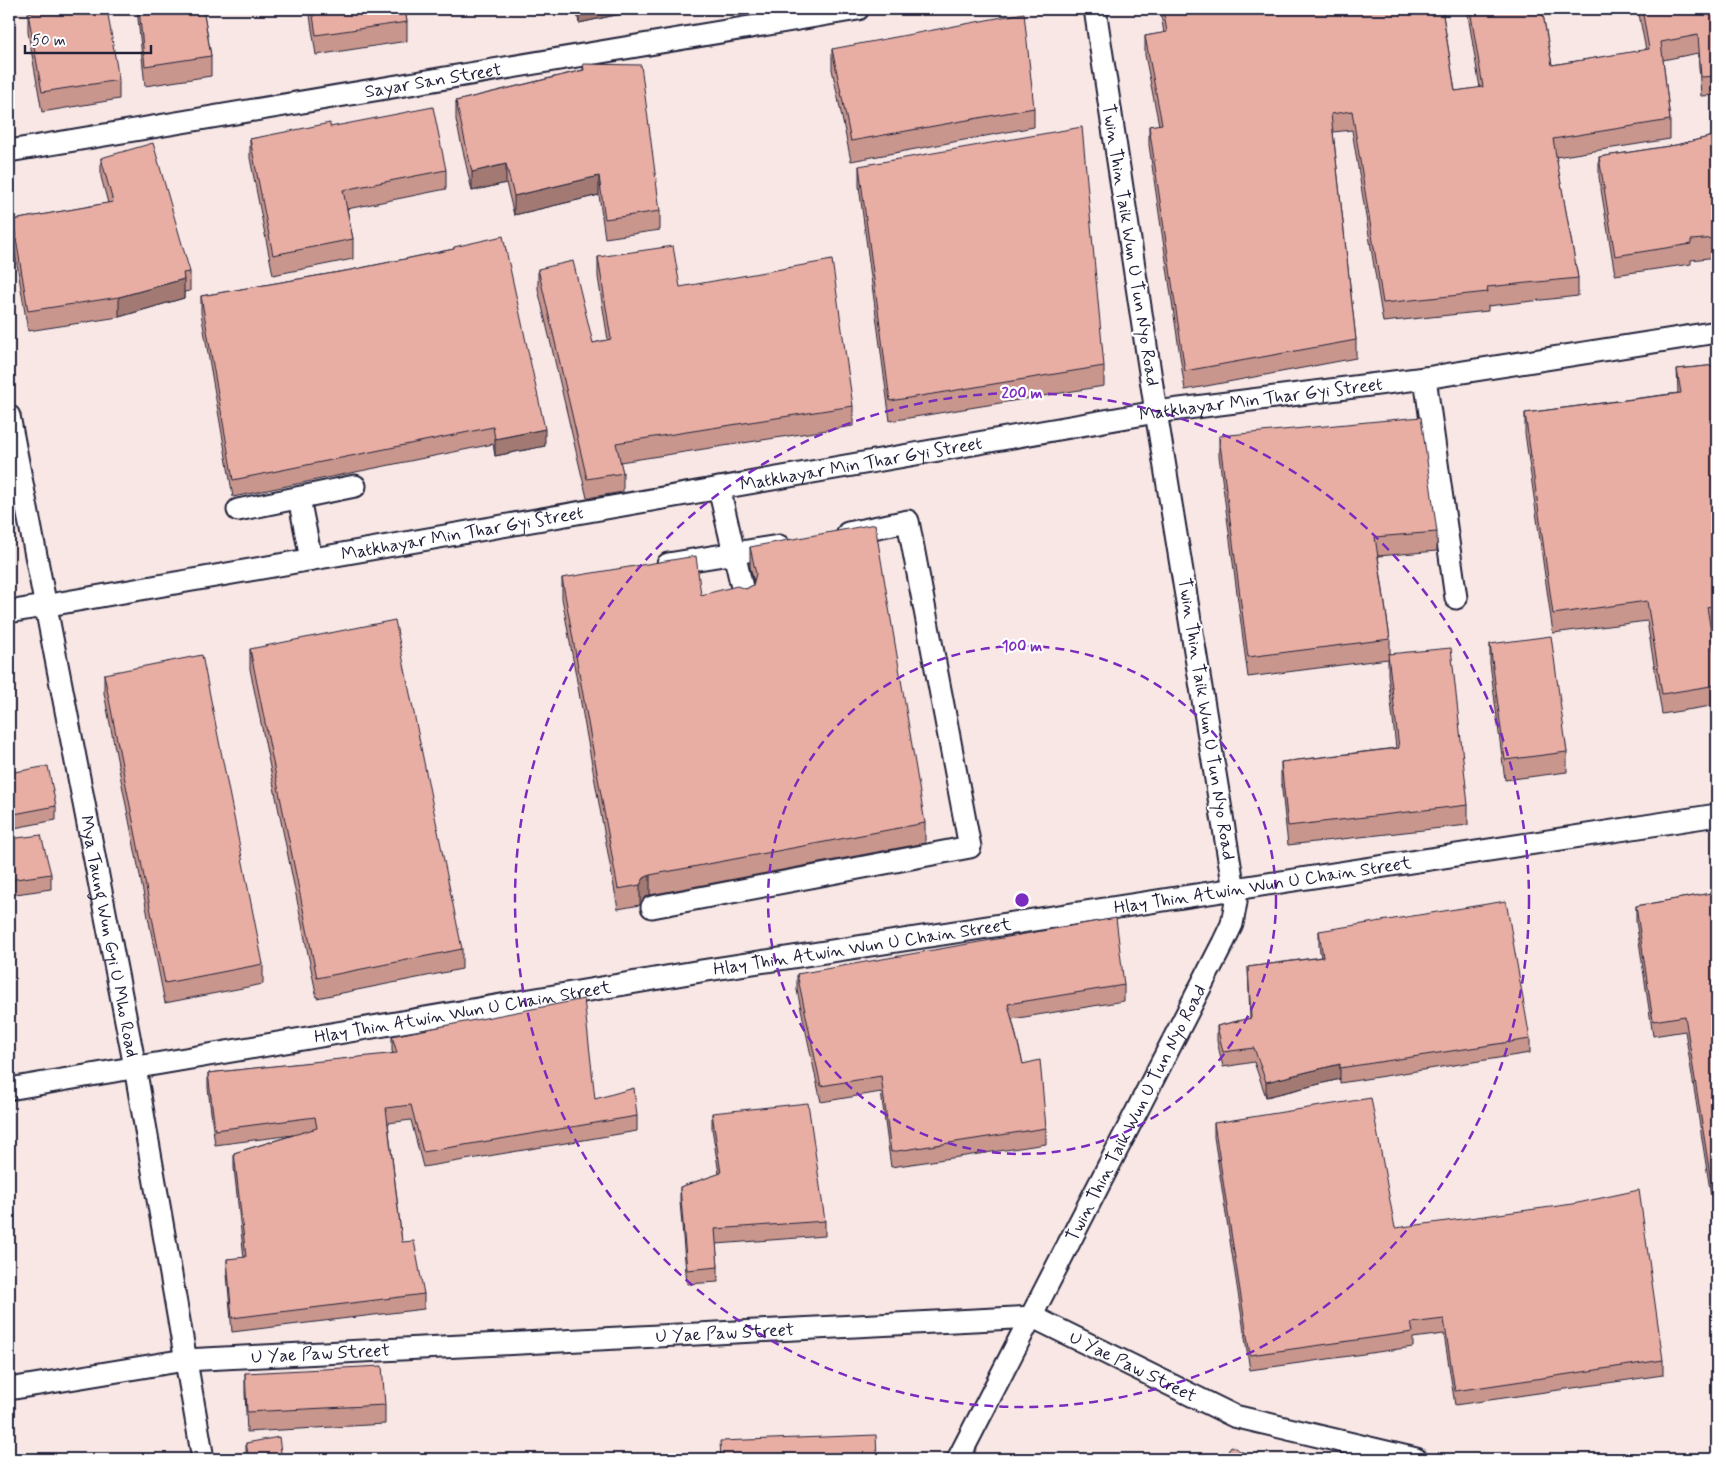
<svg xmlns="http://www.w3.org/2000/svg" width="1726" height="1468" viewBox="0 0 1726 1468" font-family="Mynerve,sans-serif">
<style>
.built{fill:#f8e7e4}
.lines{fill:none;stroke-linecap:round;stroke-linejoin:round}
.minor-casing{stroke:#22223b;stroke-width:25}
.minor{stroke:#fff;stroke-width:21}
.wall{fill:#c8968d;stroke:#22223b}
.shaded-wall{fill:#a27a73;stroke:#22223b}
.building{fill:#e8aea4;stroke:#22223b}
.ring{fill:none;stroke:#7b2cbf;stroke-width:2.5;stroke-dasharray:9 6}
.labels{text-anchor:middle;stroke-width:4.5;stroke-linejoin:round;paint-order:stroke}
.street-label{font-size:18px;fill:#22223b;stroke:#fff}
.centre{fill:#7b2cbf;stroke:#fff;stroke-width:2.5}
.ring-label{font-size:15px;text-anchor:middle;font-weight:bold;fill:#7b2cbf;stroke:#fff;stroke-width:4.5;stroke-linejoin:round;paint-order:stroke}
</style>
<rect width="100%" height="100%" fill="#fff"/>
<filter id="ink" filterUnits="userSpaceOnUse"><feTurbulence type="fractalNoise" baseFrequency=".02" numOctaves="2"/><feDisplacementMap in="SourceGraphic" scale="10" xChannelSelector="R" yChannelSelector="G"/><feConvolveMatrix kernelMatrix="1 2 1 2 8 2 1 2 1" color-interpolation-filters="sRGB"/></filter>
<g filter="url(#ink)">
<rect class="built" x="9" y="9" width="1708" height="1450"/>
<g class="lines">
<g class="minor-casing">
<g id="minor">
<path id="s1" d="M9 151 858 9"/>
<polyline points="1425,378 1456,598"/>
<path id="s2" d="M9 416 135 1067 203 1459"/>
<polyline points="719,488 744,596"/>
<polyline points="299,498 311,559"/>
<polyline points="238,510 355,486"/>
<polyline points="668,564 779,546"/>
<path id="s3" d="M9 612 1156 412 1425 378 1717 332"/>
<polyline points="652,907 970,847 908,521 848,533"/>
<path id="s4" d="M9 1089 701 971 1717 815"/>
<path id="s5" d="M9 1389 185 1360 1033 1317 1234 1416 1416 1459"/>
<path id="s6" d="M958 1459 1223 943 1232 924 1236 902 1156 412 1095 9"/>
</g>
</g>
<use href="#minor" class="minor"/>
</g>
<g class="wall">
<polygon points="137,9 203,9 211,56 211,76 145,86"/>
<polygon points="309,9 405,9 407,22 407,41 316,55"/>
<polygon points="576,9 625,9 625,13 579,23"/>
<polygon points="1160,9 1442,9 1455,91 1480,88 1467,9 1542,9 1552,65 1646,50 1638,9 1717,9 1717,95 1701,96 1698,53 1663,60 1670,120 1670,139 1556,157 1578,278 1578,296 1488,306 1488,311 1383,322 1352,130 1333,132 1356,340 1356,358 1185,390 1149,145 1149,126 1159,125 1145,55 1145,36 1164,33"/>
<polygon points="28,13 119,80 119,99 42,112 28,32"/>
<polygon points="832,49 1034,108 1034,127 851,161 832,69"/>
<polygon points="583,64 660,211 660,230 605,238 599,195 514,215 506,183 472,191 456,120 456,101 583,70"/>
<polygon points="330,127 446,170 446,189 347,209 353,239 353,259 273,275 250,158 250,139"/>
<polygon points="1717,135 1717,257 1691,260 1691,264 1615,275 1599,177 1599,157 1676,145"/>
<polygon points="101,158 190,272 190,291 184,292 184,298 119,317 28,331 13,240 13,220 108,203 101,177"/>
<polygon points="859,166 1104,366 1104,386 890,421 859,186"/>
<polygon points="454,247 545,446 495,456 493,444 233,497 201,313 201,296 351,270 454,249"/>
<polygon points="598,257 680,287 853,406 853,426 620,462 623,473 623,492 587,498 538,289 538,269 593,343 608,340 598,277"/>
<polygon points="1717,365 1717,625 1710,626 1717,669 1717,705 1662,714 1647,621 1553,633 1525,433 1525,413 1678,393 1677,369"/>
<polygon points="1219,436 1437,532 1437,551 1378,556 1390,639 1390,654 1468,805 1468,825 1288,845 1281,781 1281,762 1396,748 1388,674 1388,659 1248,677 1219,456"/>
<polygon points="750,547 925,823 925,843 650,895 644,898 640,905 618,909 562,598 562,578 701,595 746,589 753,585 754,582 750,567"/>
<polygon points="1490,644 1567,752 1567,772 1505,780 1490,663"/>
<polygon points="250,649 462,949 462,969 317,998 250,669"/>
<polygon points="104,674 263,964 263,984 165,1003 104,693"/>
<polygon points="9,773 56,806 56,820 9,829"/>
<polygon points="9,839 51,874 51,889 9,895"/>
<polygon points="1717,892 1717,1234 1685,1031 1653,1036 1636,921 1636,906"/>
<polygon points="1319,931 1530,1039 1530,1053 1340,1083 1340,1079 1266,1097 1254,1062 1223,1067 1217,1041 1217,1026 1250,1018 1248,967 1321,957 1319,946"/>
<polygon points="797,974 1124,985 1124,1001 1012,1019 1023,1064 1046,1128 1046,1144 891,1167 881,1092 821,1102 797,990"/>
<polygon points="392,1036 595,1099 637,1116 637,1131 423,1167 411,1120 388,1123 402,1242 424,1294 424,1309 232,1332 227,1274 227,1259 244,1258 234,1168 234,1153 293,1135 215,1145 208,1088 208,1073 393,1054 392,1051"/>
<polygon points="712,1113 825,1221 825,1236 716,1244 718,1267 718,1282 687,1284 680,1202 680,1187 719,1174 712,1128"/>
<polygon points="1214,1123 1395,1228 1663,1360 1663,1375 1455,1405 1444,1334 1413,1338 1413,1347 1250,1370 1214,1137"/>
<polygon points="245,1373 385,1405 385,1424 247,1432 245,1393"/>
<polygon points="246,1443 282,1459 246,1459"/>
</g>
<g class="shaded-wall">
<polygon points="579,9 625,9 625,13 579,23"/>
<polygon points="506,164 506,183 472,191 472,172"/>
<polygon points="599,176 599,195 514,215 514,196"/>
<polygon points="184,279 184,298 119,317 119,297"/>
<polygon points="545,429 545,446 495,456 495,439"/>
<polygon points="650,875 650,895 644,898 640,905 640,885 644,878"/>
<polygon points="1340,1064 1340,1079 1266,1097 1266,1082"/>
</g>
<g class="building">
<polygon points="53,9 107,9 119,80 42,92 28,13"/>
<polygon points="139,9 203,9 211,56 145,66"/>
<polygon points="312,9 405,9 407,22 316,35"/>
<polygon points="1163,9 1442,9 1455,91 1483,87 1470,9 1542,9 1552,65 1649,49 1642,9 1717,9 1717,31 1716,32 1717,49 1717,76 1701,77 1698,35 1661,42 1670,120 1553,139 1578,278 1487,287 1488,292 1383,303 1352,111 1331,114 1356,340 1185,371 1149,126 1162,124 1145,36 1167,32"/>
<polygon points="1024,13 1034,108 851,141 832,49"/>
<polygon points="583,64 641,65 660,211 605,219 599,176 514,196 506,164 472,172 456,101 584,70"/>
<polygon points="433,107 446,170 343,190 353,239 273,255 250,139 330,123 330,127"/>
<polygon points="1082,127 1104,366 890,401 859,166"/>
<polygon points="1717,135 1717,238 1691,240 1691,244 1615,256 1599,157 1676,145"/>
<polygon points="153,143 190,272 183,273 184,279 119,297 28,311 13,220 113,202 101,158"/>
<polygon points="503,236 545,429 495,439 493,427 233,480 201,296 351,270 454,249 454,247"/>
<polygon points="673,246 680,287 832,260 853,406 616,443 623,473 587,479 538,269 573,261 593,343 611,339 598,257"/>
<polygon points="1717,365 1717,605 1707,607 1717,669 1717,685 1662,694 1647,601 1553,614 1525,413 1681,393 1677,369"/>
<polygon points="1421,417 1437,532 1375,537 1390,639 1248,657 1219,436"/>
<polygon points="875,524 925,823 650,875 644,878 640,885 618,889 562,578 696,556 701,595 737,586 746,589 753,585 756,574 750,547"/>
<polygon points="395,620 462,949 317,978 250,649"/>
<polygon points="1551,636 1567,752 1505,760 1490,644"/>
<polygon points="1451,648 1468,805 1288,826 1281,762 1399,748 1388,654"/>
<polygon points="202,655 263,964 165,983 104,674"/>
<polygon points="48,766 56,806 9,815 9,773"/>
<polygon points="41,835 51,874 9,880 9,839"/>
<polygon points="1717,892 1717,1219 1685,1016 1653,1021 1636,906"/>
<polygon points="1506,901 1530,1039 1340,1068 1340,1064 1266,1082 1254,1048 1223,1052 1217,1026 1251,1018 1248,967 1323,957 1319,931"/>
<polygon points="1116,918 1124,985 1008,1004 1023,1064 1040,1060 1046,1128 891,1152 881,1076 821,1086 797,974"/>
<polygon points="584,999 595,1099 634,1088 637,1116 423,1152 411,1105 386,1108 402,1242 414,1241 424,1294 232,1318 227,1259 246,1257 234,1153 317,1128 315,1117 215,1130 208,1073 397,1053 392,1036"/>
<polygon points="1371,1098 1395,1228 1573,1204 1639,1190 1663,1360 1455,1391 1444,1319 1411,1323 1413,1332 1250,1355 1214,1123"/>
<polygon points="808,1103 825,1221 715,1229 718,1267 687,1270 680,1187 721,1173 712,1113"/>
<polygon points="382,1366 385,1405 247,1412 245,1373"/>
<polygon points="876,1435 877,1459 721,1459 720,1441"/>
<polygon points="279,1437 282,1459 249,1459 246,1443"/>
<polygon points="1231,1446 1255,1459 1224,1459"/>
</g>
</g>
<g class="ring">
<circle cx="1022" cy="900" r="254"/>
<circle cx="1022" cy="900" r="507"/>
</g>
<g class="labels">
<g class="street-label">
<text dy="6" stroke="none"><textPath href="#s1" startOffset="430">Sayar San Street</textPath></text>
<text transform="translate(1131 245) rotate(81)" y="6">Twin Thin Taik Wun U Tun Nyo Road</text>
<text dy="6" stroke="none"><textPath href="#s3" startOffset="1270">Matkhayar Min Thar Gyi Street</textPath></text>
<text dy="6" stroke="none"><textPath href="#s3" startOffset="865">Matkhayar Min Thar Gyi Street</textPath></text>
<text dy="6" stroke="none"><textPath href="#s3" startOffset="460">Matkhayar Min Thar Gyi Street</textPath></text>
<text transform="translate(1207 719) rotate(81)" y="6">Twin Thin Taik Wun U Tun Nyo Road</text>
<text dy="6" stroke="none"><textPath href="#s4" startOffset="1270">Hlay Thin Atwin Wun U Chain Street</textPath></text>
<text dy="6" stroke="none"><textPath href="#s2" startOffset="530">Mya Taung Wun Gyi U Mho Road</textPath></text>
<text dy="6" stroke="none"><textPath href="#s4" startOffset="865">Hlay Thin Atwin Wun U Chain Street</textPath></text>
<text dy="6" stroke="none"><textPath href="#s4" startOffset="460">Hlay Thin Atwin Wun U Chain Street</textPath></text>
<text dy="6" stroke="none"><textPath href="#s6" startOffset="389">Twin Thin Taik Wun U Tun Nyo Road</textPath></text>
<text dy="6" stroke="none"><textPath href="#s5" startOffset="719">U Yae Paw Street</textPath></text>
<text dy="6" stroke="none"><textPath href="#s5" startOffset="314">U Yae Paw Street</textPath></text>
<text dy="6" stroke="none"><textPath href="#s5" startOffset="1139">U Yae Paw Street</textPath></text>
</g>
</g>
<circle cx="1022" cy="900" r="8" class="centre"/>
<g class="ring-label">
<text x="1022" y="398">200 m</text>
<text x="1022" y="651">100 m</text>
</g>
<rect width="1726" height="1468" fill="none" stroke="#fff" stroke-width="30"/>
<rect x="15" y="15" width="1696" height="1438" fill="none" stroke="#22223b" stroke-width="2" filter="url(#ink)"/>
<path d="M25 45v8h126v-8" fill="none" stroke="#22223b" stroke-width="2.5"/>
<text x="32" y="45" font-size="15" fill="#22223b" stroke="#ffffff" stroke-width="4" paint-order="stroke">50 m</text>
</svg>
